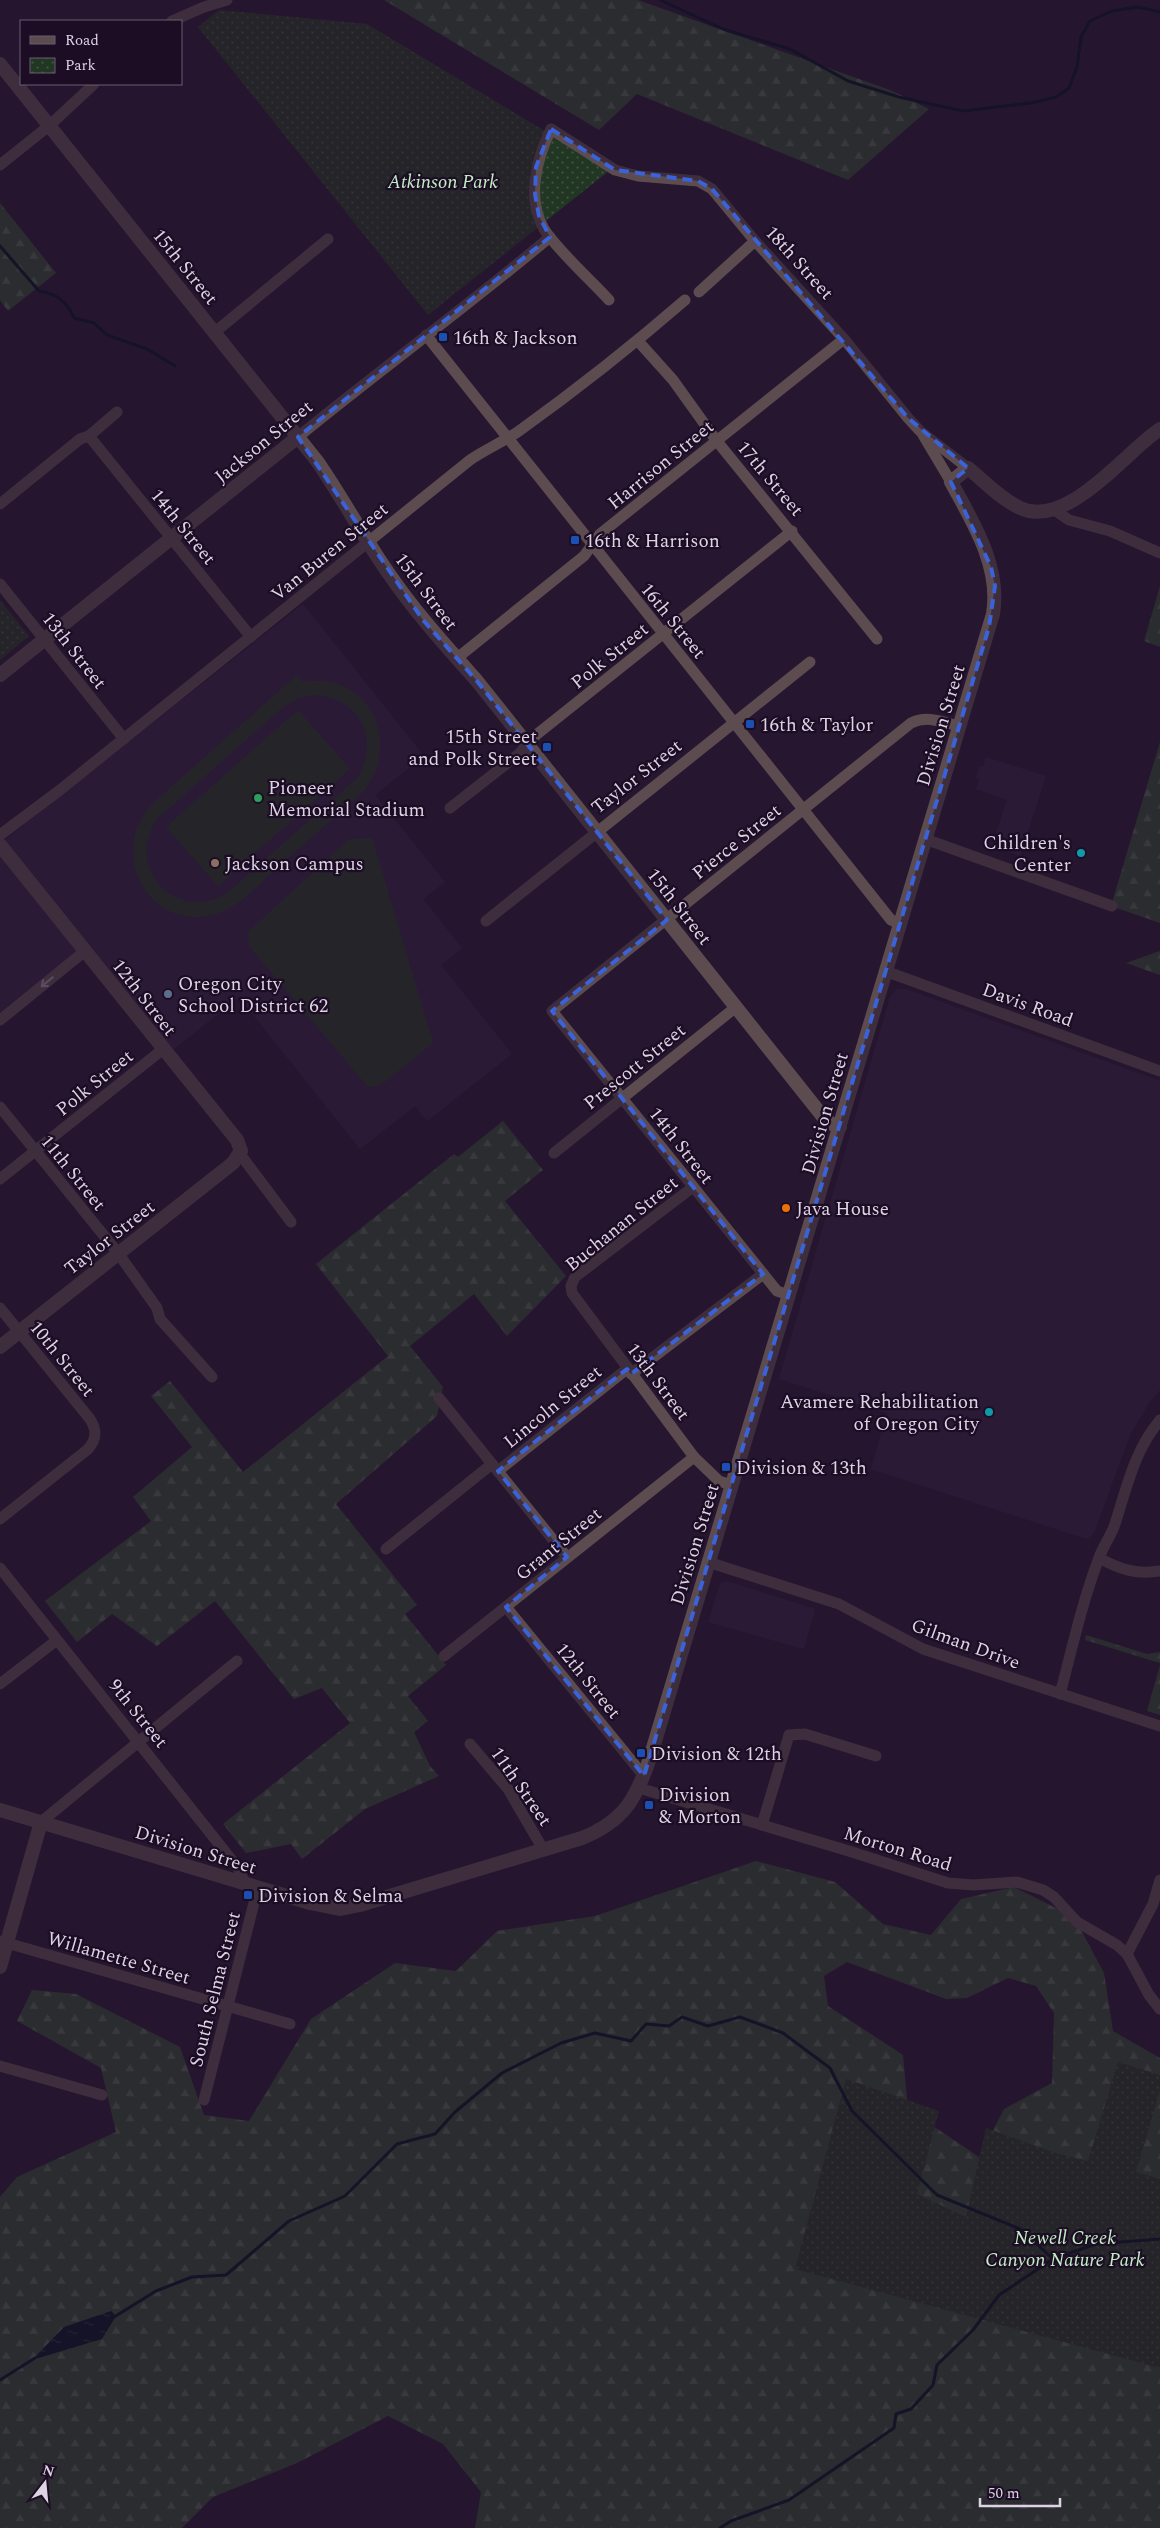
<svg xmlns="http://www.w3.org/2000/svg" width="1160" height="2528" viewBox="0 0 1160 2528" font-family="Spectral,serif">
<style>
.built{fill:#32203d}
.grass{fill:#223723;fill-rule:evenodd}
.forest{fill:url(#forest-firs);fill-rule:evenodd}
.park{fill:url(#park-dots)}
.water{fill:url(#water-ripples)}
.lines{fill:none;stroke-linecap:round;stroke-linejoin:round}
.stream{stroke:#00101d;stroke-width:3}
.minor{stroke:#5c4c4f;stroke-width:11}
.tertiary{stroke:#5c4c4f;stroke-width:14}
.oneway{stroke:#9c909a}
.marked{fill:none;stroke:#3a62da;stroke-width:4;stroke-dasharray:10 6;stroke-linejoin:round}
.transit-dot{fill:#1a4fb4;stroke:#1c0d25;stroke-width:2}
.leisure-dot{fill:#2e9e5b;stroke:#1c0d25;stroke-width:2}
.culture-dot{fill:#0f9aa8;stroke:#1c0d25;stroke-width:2}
.education-dot{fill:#8d6e63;stroke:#1c0d25;stroke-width:2}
.service-dot{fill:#5c6f8a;stroke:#1c0d25;stroke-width:2}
.food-dot{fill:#e8710a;stroke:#1c0d25;stroke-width:2}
.labels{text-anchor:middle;stroke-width:4.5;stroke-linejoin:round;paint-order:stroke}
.park-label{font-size:19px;font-style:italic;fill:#c1f1c3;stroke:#1c0d25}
.street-label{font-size:19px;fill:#ddd3e4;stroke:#1c0d25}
.poi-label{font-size:19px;fill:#ddd3e4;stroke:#1c0d25;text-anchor:start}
</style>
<defs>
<pattern id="forest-firs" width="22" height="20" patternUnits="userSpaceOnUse" patternTransform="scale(1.25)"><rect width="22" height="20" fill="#304831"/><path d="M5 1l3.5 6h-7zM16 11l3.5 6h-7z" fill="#4e624f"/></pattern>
<pattern id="park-dots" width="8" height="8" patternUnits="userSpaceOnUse" patternTransform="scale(1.25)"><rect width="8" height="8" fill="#223723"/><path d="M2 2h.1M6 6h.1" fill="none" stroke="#425343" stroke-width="1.8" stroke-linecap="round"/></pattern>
<pattern id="water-ripples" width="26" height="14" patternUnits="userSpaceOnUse" patternTransform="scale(1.25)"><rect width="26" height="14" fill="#00101d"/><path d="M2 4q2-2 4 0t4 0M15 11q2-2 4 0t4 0" fill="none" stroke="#25323e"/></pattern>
</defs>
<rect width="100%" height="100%" fill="#26162f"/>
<g class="built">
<polygon points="303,604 424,756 375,795 445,882 423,899 462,948 441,965 512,1054 427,1121 415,1106 360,1149 239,997 173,1050 87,943 0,1012 0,844"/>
<polygon points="986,757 1046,776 1020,856 992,845 1007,800 976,789 979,779 976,778 979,766 983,767"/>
<polygon points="897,989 906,989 1160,1081 1160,1390 1150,1401 1130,1435 1094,1533 1087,1539 871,1469 887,1413 779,1379 890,997"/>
<polygon points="727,1581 815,1609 804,1649 708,1622 720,1584"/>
</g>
<g class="grass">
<path d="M297 675 303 682C371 670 405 747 360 795 330 821 301 847 271 873 257 886 242 903 224 911 155 941 102 855 154 802ZM315 695C360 698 381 740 357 778L225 895C173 921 125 868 157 819L282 708 297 699Z"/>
<polygon points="298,710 350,769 218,886 166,827"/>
<polygon points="372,838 433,1043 381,1085 368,1087 249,946 248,932 349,839"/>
</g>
<g class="forest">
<polygon points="384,0 638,0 890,90 929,109 848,180 637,94 599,130"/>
<polygon points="0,203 56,273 8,311 0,300"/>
<polygon points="1160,586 1160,647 1144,641"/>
<polygon points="1160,742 1160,923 1111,906"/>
<polygon points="1160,951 1160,975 1126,963"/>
<polygon points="503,1121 543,1170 505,1201 566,1276 507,1336 474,1294 410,1346 443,1387 437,1416 336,1504 417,1605 405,1614 446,1665 408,1696 428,1721 414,1732 430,1766 439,1776 365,1809 302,1859 291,1844 246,1853 223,1824 350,1723 322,1688 294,1699 215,1601 157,1646 112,1614 77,1642 45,1601 151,1521 133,1497 192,1447 151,1396 170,1381 243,1472 388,1356 316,1264 454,1154 458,1157"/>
<polygon points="1086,1635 1147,1654 1160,1652 1160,1663 1085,1640"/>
<polygon points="1160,1665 1160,1715 1147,1711"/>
<path d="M756 1861 835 1882 883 1924 931 1935 961 1899 1014 1887 1074 1917 1104 1973 1113 2031 1160 2058V2528H475L481 2492 443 2444 388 2416 297 2463 213 2497 182 2528H0V2197L17 2177 116 2132 101 2068 17 2021 32 1990 76 1994 180 2047 204 2115 249 2121 311 2019 395 1963 456 1971 497 1931 595 1916ZM847 1962 946 1999 967 1998 1008 1978 1036 1986 1054 2013 1052 2083 1004 2109 979 2157 908 2109 903 2055 828 2006 824 1976Z"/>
</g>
<g class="park">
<polygon points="219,10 367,24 610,170 428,315 198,27"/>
<polygon points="0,600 29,636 0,660"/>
<polygon points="1118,2062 1160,2075 1160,2090 1136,2172 1160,2179 1160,2368 795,2269 846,2079 939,2111 917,2194 966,2217 986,2128 1059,2154 1088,2161"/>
</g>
<polygon class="water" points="111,2311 116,2316 102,2339 32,2360 64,2327"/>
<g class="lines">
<g class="stream">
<polyline points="660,0 723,29 790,49 848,81 899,97 963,111 1031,103 1056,97 1069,88 1077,67 1081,37 1090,21 1112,11 1138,7 1160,12"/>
<path d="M0 246 39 291C58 294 66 301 74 318L94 323 107 335 147 349 175 366"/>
<polyline points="114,2317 156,2291 192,2277 226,2275 289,2221 345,2196 397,2144 435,2134 455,2112 502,2073 561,2043 595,2033 631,2041 646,2024 669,2026 682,2017 708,2026 740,2017 783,2033 830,2068 852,2111 937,2195 1020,2229 1053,2259"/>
<polyline points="0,2380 35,2358"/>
<polyline points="720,2528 731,2521 789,2500 894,2428 896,2414 911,2409 933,2385 937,2365 973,2330 999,2295 1053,2259 1096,2244 1160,2239"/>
</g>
<g class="minor">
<polyline points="172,21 204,7 227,0"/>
<polyline points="0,165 50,125 94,84"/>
<polyline points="699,292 755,241"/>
<path d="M609 300C591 280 558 251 544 229 526 198 537 158 551 129L615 170 638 176 698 181 712 189 755 241 844 339 908 418 920 431 968 468"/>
<polyline points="215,332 328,239"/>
<polyline points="426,335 891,920 899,923"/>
<polyline points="638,341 673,380 716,440 877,639"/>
<polyline points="923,435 951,482"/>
<polyline points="89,436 251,637"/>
<path d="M298 437C381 369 468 306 550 237"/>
<polyline points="0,504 80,439 89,436 117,412"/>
<polyline points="1053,509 1069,520 1110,531 1160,553"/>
<polyline points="0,584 124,739"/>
<polyline points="456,659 584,556 600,534 844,339"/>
<polyline points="450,808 519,754 536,735 792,531"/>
<path d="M0 835 60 790 470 460C486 449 503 442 519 431 576 390 632 346 685 300"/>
<polyline points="925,839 1112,906"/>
<polyline points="486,921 810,662"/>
<polyline points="885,971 1160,1071"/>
<polyline points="0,1020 85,951"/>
<polyline points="0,1107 118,1253 157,1308 160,1319 212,1377"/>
<polyline points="554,1153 736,1007"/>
<polyline points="240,1154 291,1222"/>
<polyline points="0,1179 162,1050"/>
<polyline points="693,1187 575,1277 571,1286 572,1293 694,1457 719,1481 731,1485"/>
<path d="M789 1295 777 1291 552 1011 911 723C928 715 942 722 959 726"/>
<path d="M0 1308 90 1419C97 1430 97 1440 87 1450L0 1519"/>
<polyline points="631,1374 763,1274"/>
<polyline points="439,1398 567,1557"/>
<polyline points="498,1471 627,1369"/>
<polyline points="386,1549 492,1464"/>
<path d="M1099 1558C1119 1569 1137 1575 1160 1571"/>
<polyline points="708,1562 839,1604 923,1649 1160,1726"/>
<polyline points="0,1568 238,1868 245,1883"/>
<polyline points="506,1607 644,1776"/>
<polyline points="444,1656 694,1457"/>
<polyline points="0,1684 57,1640"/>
<path d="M1060 1694C1072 1649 1082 1602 1099 1558 1103 1546 1111 1536 1115 1524 1127 1487 1134 1451 1160 1420"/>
<polyline points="470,1744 508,1789 543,1849"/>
<polyline points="639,1788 852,1852 948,1883 973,1885 1017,1882 1043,1890 1054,1897 1077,1922 1117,1945 1127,1954 1149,1995 1160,2009"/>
<polyline points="41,1822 237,1661"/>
<polyline points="762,1825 789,1735 805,1734 876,1756"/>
<polyline points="0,1941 290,2024"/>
<polyline points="1127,1954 1153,1904 1160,1880"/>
<polyline points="0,2066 102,2095"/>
<polyline points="204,2100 258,1887"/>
</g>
<g class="tertiary">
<path d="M0 64 317 461C342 497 362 535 387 571 414 611 445 645 477 681L824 1118 830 1123 840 1127"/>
<polyline points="0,675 298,437"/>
<polyline points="0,845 237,1140 241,1151 233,1163 0,1347"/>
<path d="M0 1810 310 1903 340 1909 360 1905 582 1838C624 1821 636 1799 650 1758L993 614C1001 567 973 522 951 482L968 468C984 481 1001 499 1020 508 1067 530 1125 452 1160 429"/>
<polyline points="0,1967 41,1822"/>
</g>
</g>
<defs><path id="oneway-shaft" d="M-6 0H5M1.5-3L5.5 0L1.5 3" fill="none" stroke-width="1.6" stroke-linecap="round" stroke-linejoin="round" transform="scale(1.25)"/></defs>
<use class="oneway" href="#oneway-shaft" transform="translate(47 982) rotate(141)"/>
<path d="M0 0H1160V2528H0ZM551 129 615 170 698 181 712 189 908 418 968 468 951 482 991 567 995 586 989 627 644 1776 506 1607 567 1557 498 1471 627 1369 631 1374 763 1274 552 1011 667 920 477 681 423 620 298 437 550 237 539 216 535 194 536 167Z" fill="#26162f" fill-opacity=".55" fill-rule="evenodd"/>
<path class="marked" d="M551 129 615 170 698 181 712 189 908 418 968 468 951 482 991 567 995 586 989 627 644 1776 506 1607 567 1557 498 1471 627 1369 631 1374 763 1274 552 1011 667 920 477 681 423 620 298 437 550 237 539 216 535 194 536 167Z"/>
<g class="transit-dot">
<rect x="438" y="332" width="10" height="10" rx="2.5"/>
<rect x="570" y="535" width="10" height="10" rx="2.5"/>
<rect x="745" y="719" width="10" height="10" rx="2.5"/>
<rect x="542" y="742" width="10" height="10" rx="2.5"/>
<rect x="721" y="1462" width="10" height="10" rx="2.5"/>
<rect x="636" y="1748" width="10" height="10" rx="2.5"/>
<rect x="644" y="1800" width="10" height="10" rx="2.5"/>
<rect x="243" y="1890" width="10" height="10" rx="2.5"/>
</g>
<circle class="leisure-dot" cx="258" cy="798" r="5"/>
<g class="culture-dot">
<circle cx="1081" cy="853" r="5"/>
<circle cx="989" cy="1412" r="5"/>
</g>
<circle class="education-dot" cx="215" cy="863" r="5"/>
<circle class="service-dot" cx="168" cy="994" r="5"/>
<circle class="food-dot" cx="786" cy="1208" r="5"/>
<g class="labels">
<g class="park-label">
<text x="443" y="188">Atkinson Park</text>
<text x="1065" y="2244">Newell Creek<tspan x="1065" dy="22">Canyon Nature Park</tspan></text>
</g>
<g class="street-label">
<text transform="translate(800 262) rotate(48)" y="7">18th Street</text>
<text transform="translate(186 266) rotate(51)" y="7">15th Street</text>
<text transform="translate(263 441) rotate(-39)" y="7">Jackson Street</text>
<text transform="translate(660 464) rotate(-39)" y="7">Harrison Street</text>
<text transform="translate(771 478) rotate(50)" y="7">17th Street</text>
<text transform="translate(184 526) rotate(51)" y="7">14th Street</text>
<text transform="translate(329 551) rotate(-39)" y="7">Van Buren Street</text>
<text transform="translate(427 591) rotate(53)" y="7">15th Street</text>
<text transform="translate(674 620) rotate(51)" y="7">16th Street</text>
<text transform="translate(75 650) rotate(52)" y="7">13th Street</text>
<text transform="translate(609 655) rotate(-39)" y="7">Polk Street</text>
<text transform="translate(940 725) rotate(-73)" y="7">Division Street</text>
<text transform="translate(636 776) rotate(-38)" y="7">Taylor Street</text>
<text transform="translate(736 841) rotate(-39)" y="7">Pierce Street</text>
<text transform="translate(680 906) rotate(52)" y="7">15th Street</text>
<text transform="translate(145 997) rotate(52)" y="7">12th Street</text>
<text transform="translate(1028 1004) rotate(20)" y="7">Davis Road</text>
<text transform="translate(634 1066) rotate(-39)" y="7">Prescott Street</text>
<text transform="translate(94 1082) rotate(-39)" y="7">Polk Street</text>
<text transform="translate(824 1113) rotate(-74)" y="7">Division Street</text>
<text transform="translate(682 1145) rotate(52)" y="7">14th Street</text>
<text transform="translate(74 1172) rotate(51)" y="7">11th Street</text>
<text transform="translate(621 1223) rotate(-39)" y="7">Buchanan Street</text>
<text transform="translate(109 1237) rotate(-38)" y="7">Taylor Street</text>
<text transform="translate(63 1358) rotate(51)" y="7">10th Street</text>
<text transform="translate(659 1381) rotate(53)" y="7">13th Street</text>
<text transform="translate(552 1406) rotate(-39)" y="7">Lincoln Street</text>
<text transform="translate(558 1543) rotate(-39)" y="7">Grant Street</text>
<text transform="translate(694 1544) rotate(-73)" y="7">Division Street</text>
<text transform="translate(966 1643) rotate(20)" y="7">Gilman Drive</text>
<text transform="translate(589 1680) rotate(51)" y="7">12th Street</text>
<text transform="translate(139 1713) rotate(51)" y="7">9th Street</text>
<text transform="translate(522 1786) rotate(55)" y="7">11th Street</text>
<text transform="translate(898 1848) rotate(17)" y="7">Morton Road</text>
<text transform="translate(196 1849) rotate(17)" y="7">Division Street</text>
<text transform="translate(119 1957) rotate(16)" y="7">Willamette Street</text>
<text transform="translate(214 1989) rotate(-76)" y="7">South Selma Street</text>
</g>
<g class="poi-label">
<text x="453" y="344">16th &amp; Jackson</text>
<text x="585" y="547">16th &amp; Harrison</text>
<text x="760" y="731">16th &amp; Taylor</text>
<text x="537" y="743" text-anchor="end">15th Street<tspan x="537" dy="22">and Polk Street</tspan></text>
<text x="268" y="794">Pioneer<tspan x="268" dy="22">Memorial Stadium</tspan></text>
<text x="1071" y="849" text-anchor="end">Children's<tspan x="1071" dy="22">Center</tspan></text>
<text x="225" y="870">Jackson Campus</text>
<text x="178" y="990">Oregon City<tspan x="178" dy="22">School District 62</tspan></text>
<text x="796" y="1215">Java House</text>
<text x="979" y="1408" text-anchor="end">Avamere Rehabilitation<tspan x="979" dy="22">of Oregon City</tspan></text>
<text x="736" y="1474">Division &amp; 13th</text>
<text x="651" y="1760">Division &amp; 12th</text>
<text x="659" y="1801">Division<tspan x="659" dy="22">&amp; Morton</tspan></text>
<text x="258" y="1902">Division &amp; Selma</text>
</g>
</g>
<rect x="20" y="20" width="162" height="65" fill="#1c0d25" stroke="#695c71"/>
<rect x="30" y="36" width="25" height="8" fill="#5c4c4f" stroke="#695c71"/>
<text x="65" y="45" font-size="15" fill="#ddd3e4">Road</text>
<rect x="30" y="58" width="25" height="15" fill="url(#park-dots)" stroke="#695c71"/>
<text x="65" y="70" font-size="15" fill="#ddd3e4">Park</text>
<g transform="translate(45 2483) rotate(16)" stroke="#1c0d25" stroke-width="4" paint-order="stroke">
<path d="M0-4L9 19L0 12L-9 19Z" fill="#ddd3e4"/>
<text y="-8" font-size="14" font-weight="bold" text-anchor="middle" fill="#ddd3e4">N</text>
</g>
<path d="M980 2498v8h80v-8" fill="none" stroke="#ddd3e4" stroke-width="2.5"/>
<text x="988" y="2498" font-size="15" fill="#ddd3e4" stroke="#1c0d25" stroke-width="4" paint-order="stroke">50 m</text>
</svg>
